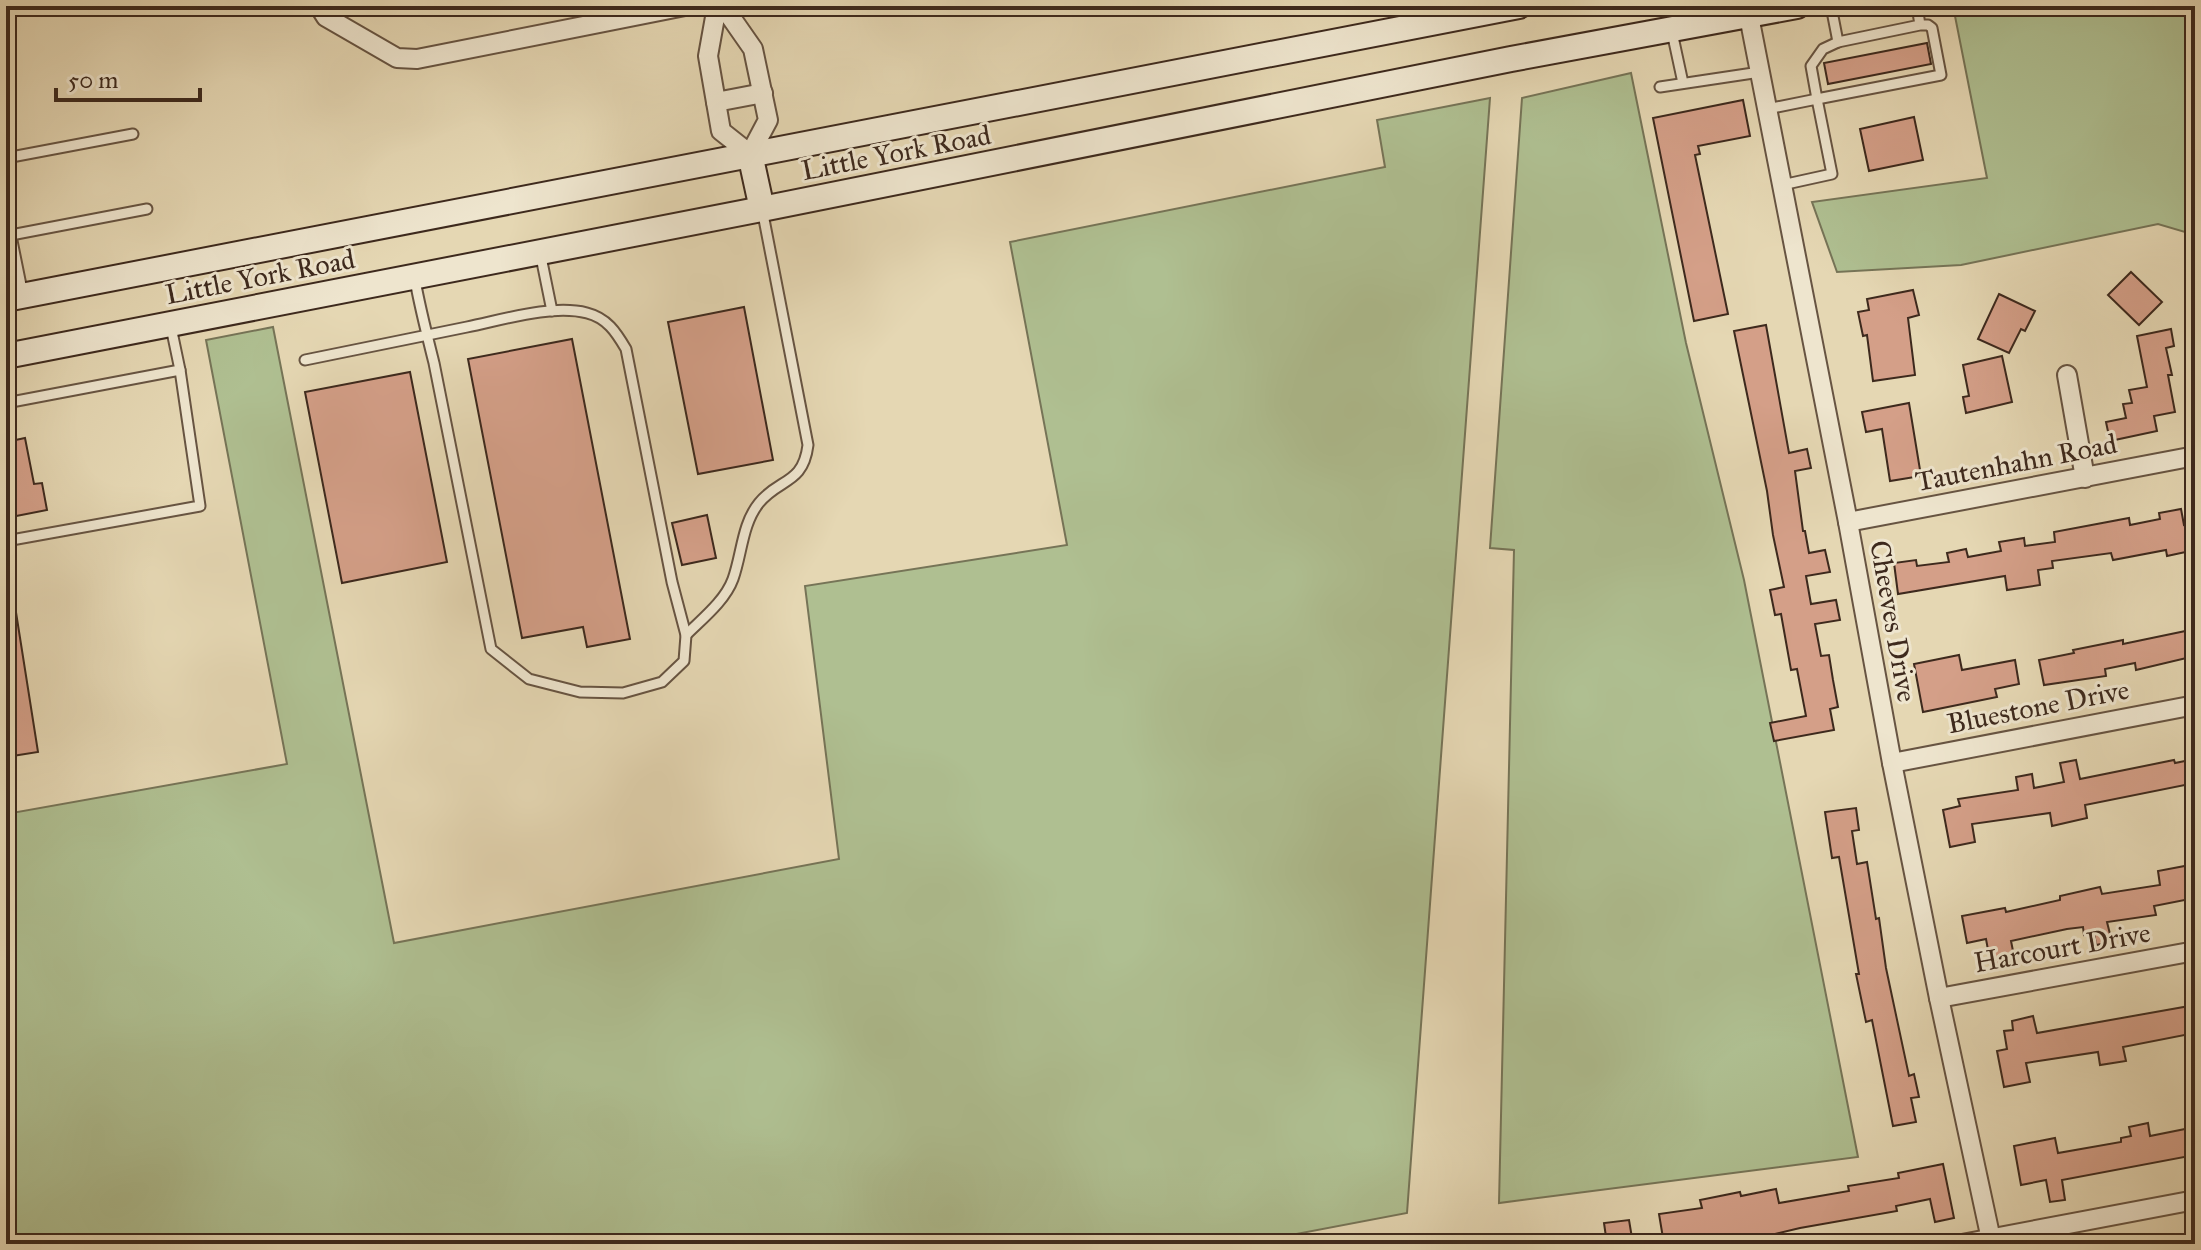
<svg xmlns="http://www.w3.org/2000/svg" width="2201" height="1250" viewBox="0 0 2201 1250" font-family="'IM FELL Great Primer',serif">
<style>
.green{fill:#afbf91;stroke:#767457;stroke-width:2}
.building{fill:#d49f88;stroke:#3d291d;stroke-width:2}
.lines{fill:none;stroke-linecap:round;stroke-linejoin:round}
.lane-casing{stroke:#675442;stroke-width:13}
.street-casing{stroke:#675442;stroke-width:22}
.secondary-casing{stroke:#3d291d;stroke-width:28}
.lane{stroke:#eee5ce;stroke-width:9}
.street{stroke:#eee5ce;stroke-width:18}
.secondary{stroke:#eee5ce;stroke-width:24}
.labels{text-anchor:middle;stroke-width:6;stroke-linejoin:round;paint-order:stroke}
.street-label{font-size:28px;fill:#3d291d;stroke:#eee5ce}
</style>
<rect width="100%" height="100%" fill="#e5d7b3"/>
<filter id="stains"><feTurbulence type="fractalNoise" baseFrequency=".0025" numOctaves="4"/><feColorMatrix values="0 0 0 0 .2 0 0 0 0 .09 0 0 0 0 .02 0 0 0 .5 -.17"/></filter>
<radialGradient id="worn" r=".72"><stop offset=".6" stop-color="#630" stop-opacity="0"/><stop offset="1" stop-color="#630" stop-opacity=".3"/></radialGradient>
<g class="green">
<polygon points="1953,6 2195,6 2195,235 2158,224 1961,265 1837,272 1812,202 1987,178"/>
<polygon points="1631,73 1686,343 1744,580 1858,1157 1499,1203 1514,550 1490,548 1522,98"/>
<polygon points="1490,98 1407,1213 1243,1244 6,1244 6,814 287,764 206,340 273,327 394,943 839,859 805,586 1067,545 1010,242 1385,167 1377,120"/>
</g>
<g class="building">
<polygon points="1927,43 1931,64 1828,84 1824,63"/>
<polygon points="1743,100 1750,136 1698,146 1700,154 1695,155 1728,314 1694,321 1653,118"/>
<polygon points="1914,117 1923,160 1869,171 1860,129"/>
<polygon points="2131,272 2162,302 2139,325 2108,295"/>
<polygon points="1913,290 1919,315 1908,318 1915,375 1873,381 1867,335 1863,336 1858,312 1869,310 1867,299"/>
<polygon points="1999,294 2035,311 2025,331 2021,329 2009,353 1978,339"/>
<polygon points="744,307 773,460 698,474 668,322"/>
<polygon points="1766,325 1789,453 1807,449 1811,468 1795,471 1803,531 1805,531 1809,553 1825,550 1830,572 1806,576 1811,604 1836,600 1840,620 1815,624 1821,656 1829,655 1833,680 1838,707 1830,709 1834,730 1774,741 1770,723 1806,716 1797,669 1791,670 1781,614 1775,615 1770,590 1784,587 1773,535 1767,491 1734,331"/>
<polygon points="2171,329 2174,346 2166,348 2172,375 2168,375 2175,412 2154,416 2157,431 2110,441 2106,422 2126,418 2123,404 2132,403 2129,390 2147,387 2137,336"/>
<polygon points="572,339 630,639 587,647 583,627 522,638 468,359"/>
<polygon points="2002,356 2012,402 1966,413 1963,397 1969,396 1963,365"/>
<polygon points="410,372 447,562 342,583 305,392"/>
<polygon points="1909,403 1921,476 1890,481 1882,429 1866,432 1862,412"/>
<polygon points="25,438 34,484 42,483 47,510 6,518 6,442"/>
<polygon points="2181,509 2184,525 2195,523 2195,550 2167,556 2166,550 2113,560 2111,553 2052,561 2053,568 2038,570 2040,585 2007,590 2005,576 1898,594 1894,563 1916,560 1917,566 1949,562 1947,553 1966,549 1968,557 2001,551 1999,542 2024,538 2025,546 2055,542 2054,532 2129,518 2130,525 2160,519 2159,513"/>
<polygon points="707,515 716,558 682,565 672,523"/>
<polygon points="15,606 38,752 6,757 6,607"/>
<polygon points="2195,629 2195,656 2136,670 2135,663 2105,669 2106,676 2044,685 2039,660 2074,653 2073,650 2123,640 2123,644"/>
<polygon points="1959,655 1962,670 2015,660 2019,684 1995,689 1997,697 1923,712 1914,664"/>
<polygon points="2195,759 2195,783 2085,805 2087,818 2052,826 2050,813 1972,824 1975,842 1950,847 1943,810 1960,806 1958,799 2018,790 2016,777 2032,774 2034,788 2064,782 2060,763 2076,760 2080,779 2174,760 2175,763"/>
<polygon points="1856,808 1859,830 1852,831 1857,864 1867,862 1876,919 1879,918 1886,968 1909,1076 1914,1074 1919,1097 1911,1098 1916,1122 1893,1126 1872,1020 1866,1022 1856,974 1859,974 1839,857 1832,858 1825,812"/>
<polygon points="2190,865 2195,898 2154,906 2156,915 2107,922 2112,942 2096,945 2094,933 2084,935 2083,927 2067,929 2011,941 2015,961 1991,966 1986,939 1967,943 1962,916 2005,908 2006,912 2060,900 2060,896 2100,887 2102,894 2160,885 2158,871"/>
<polygon points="2195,1005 2195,1033 2123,1047 2126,1061 2100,1065 2098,1052 2026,1063 2030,1082 2004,1087 1997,1051 2007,1049 2004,1031 2013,1030 2012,1021 2033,1016 2037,1033"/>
<polygon points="2148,1123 2150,1136 2195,1127 2195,1155 2062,1180 2065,1200 2050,1202 2046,1180 2021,1185 2014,1146 2055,1138 2058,1153 2121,1142 2121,1138 2131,1136 2129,1127"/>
<polygon points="1943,1164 1954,1218 1935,1222 1930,1199 1896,1206 1897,1211 1800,1228 1750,1240 1751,1244 1731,1244 1729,1236 1689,1244 1664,1244 1659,1214 1702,1208 1700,1200 1740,1192 1741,1196 1776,1189 1779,1203 1849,1191 1848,1186 1899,1178 1898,1173"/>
<polygon points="1629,1220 1633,1244 1607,1244 1604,1223"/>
</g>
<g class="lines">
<g class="lane-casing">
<g id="lane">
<polyline points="1831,6 1838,42"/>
<polyline points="1917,6 1920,25 1928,25 1932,28 1941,75 1817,99 1811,66 1823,49 1838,42 1920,25"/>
<polyline points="1672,32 1683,83"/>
<polyline points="1660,87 1760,72"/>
<polyline points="1767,109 1817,99 1832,174 1782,185"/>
<polyline points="6,158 133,134"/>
<polyline points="6,211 23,295"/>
<polyline points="11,235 147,209"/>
<polyline points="540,252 552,311"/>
<path d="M305 360C359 349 413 338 467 327 502 320 552 304 587 313 607 318 616 332 626 349L672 582 686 635 684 661 662 682 623 693 580 692 529 679 491 649 434 363C427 335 420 308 415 280"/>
<polyline points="6,403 180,370 171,327"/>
<polyline points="6,541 200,506 180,370"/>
<path d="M686 635C702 619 725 601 733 579 742 554 742 524 759 503 779 478 803 485 808 445L762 209"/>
</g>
</g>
<g class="street-casing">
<g id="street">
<polyline points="319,6 326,17 397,58 417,59 685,6"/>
<polyline points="717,6 708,56 721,131 750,154 768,120 753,49 723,6"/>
<polyline points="1747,6 1848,522 1892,763 1939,998 1992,1244"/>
<polyline points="716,102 763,93"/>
<polyline points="2067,375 2085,478"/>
<polyline points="1848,522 2195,456"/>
<polyline points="1892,763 2195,705"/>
<polyline points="1939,998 2195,951"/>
<polyline points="1962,1244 2195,1200"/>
</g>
</g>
<g class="secondary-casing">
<g id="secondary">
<polyline points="750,154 762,209"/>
<polyline points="6,299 1519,6"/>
<polyline points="6,356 762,209 1511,59 1797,6"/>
</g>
</g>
<use href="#lane" class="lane"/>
<use href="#street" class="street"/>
<use href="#secondary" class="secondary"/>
</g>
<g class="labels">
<g class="street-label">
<text transform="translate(896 152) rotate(-11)" y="10">Little York Road</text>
<text transform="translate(260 276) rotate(-11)" y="10">Little York Road</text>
<text transform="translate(2016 462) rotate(-11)" y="10">Tautenhahn Road</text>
<text transform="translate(1894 621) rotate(80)" y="10">Cheeves Drive</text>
<text transform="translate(2038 706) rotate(-11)" y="10">Bluestone Drive</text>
<text transform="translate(2062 947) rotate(-10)" y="10">Harcourt Drive</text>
</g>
</g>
<rect width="2201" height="1250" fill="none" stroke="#e5d7b3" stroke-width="32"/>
<rect x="8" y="8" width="2185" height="1234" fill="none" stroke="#3d291d" stroke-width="4"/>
<rect x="16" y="16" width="2169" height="1218" fill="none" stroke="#3d291d" stroke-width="2"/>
<path d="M56 88v12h144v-12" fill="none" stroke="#3d291d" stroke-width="4"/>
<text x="68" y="88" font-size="24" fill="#3d291d" stroke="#eee5ce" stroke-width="6" paint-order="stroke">50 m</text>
<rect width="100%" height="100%" filter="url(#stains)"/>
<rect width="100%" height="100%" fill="url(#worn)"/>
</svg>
